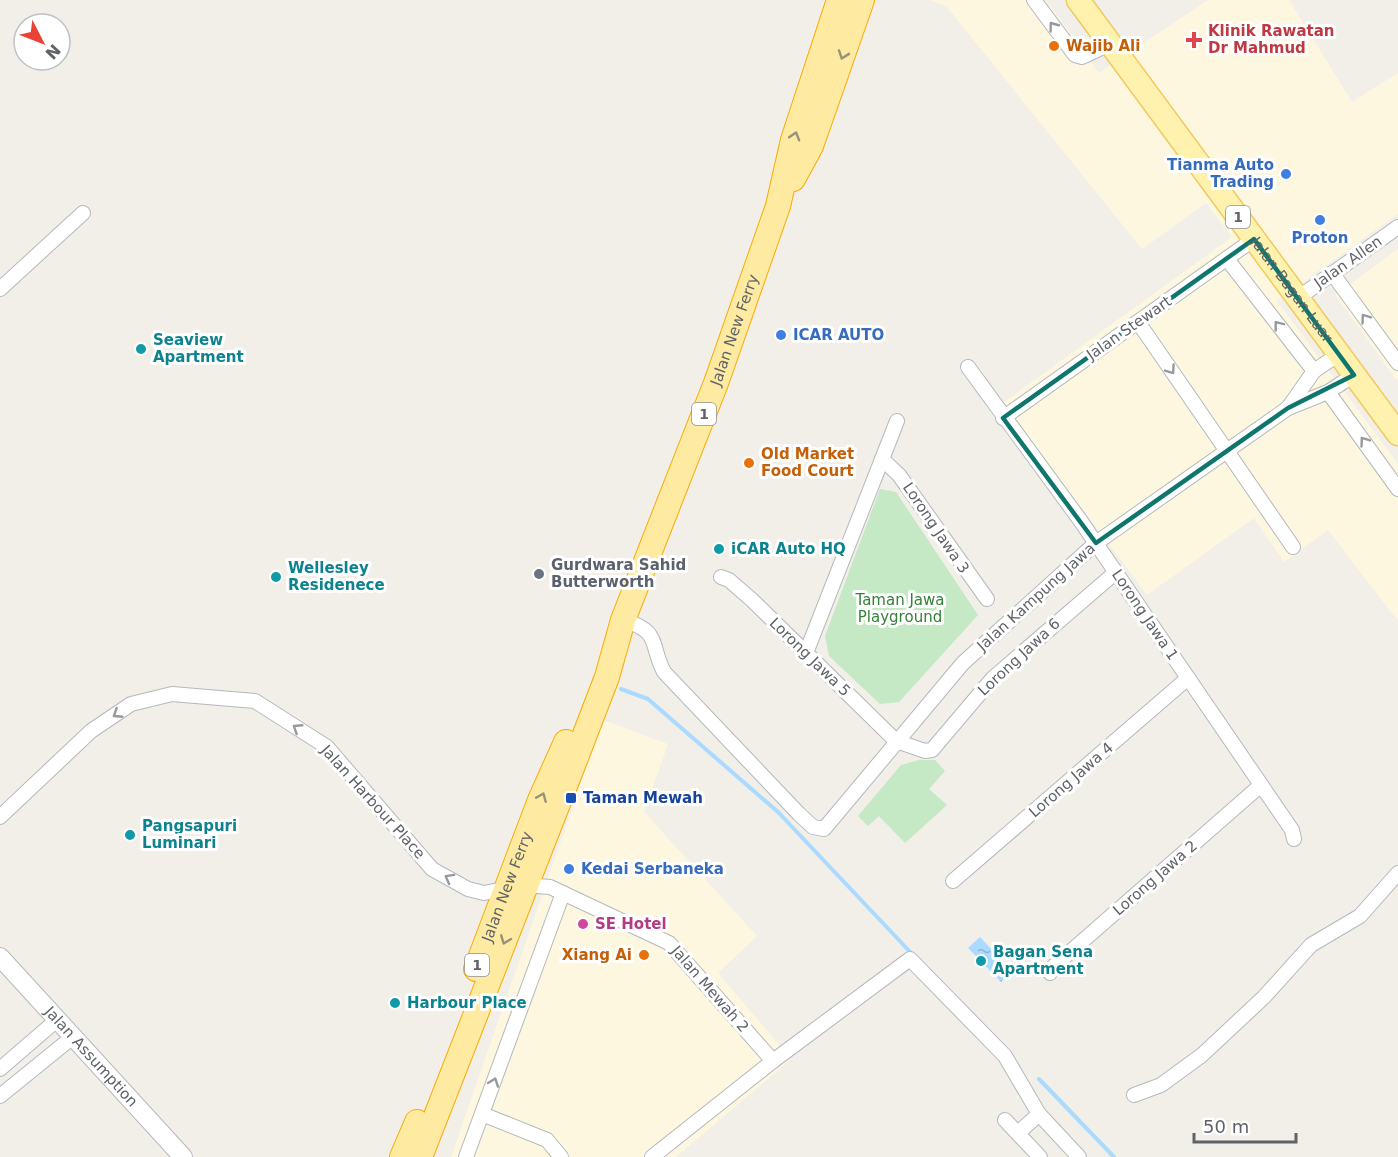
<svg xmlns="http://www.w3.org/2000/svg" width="1398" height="1157" viewBox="0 0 1398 1157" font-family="'DejaVu Sans',sans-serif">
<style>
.commercial{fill:#fef7e0}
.green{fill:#c5e8c5}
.water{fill:url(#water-ripples)}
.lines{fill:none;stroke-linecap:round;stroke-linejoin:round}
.stream{stroke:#aadaff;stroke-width:4}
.minor-casing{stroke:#b5b8bc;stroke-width:16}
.tertiary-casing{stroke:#b5b8bc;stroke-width:20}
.primary-casing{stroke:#f2c960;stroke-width:25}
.trunk-casing{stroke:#f9ab00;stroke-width:26}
.minor{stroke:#fff;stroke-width:14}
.tertiary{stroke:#fff;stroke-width:18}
.primary{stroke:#fff2af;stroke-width:22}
.trunk{stroke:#feeaa1;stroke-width:24}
.oneway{stroke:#979a9d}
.oneway2{stroke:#97927c}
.marked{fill:none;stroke:#0f766e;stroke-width:4.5;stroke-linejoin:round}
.health-dot{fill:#e0444e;stroke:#fff;stroke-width:2}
.food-dot{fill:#e8710a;stroke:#fff;stroke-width:2}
.shop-dot{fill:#3f7fe0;stroke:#fff;stroke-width:2}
.culture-dot{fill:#0f9aa8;stroke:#fff;stroke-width:2}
.worship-dot{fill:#6b7280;stroke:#fff;stroke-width:2}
.transit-dot{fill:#1a4fb4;stroke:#fff;stroke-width:2}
.hotel-dot{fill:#d1479c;stroke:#fff;stroke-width:2}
.labels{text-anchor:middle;stroke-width:6;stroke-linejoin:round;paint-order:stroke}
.shield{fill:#fff;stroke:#8f9295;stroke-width:1.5}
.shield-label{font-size:14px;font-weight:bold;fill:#5f6368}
.health-label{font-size:15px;font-weight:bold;fill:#be3a42;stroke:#fff;text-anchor:start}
.food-label{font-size:15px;font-weight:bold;fill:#c56008;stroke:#fff;text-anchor:start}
.shop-label{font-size:15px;font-weight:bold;fill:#366cbe;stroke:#fff;text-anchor:start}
.street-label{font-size:15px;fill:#5f6368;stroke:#fff}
.culture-label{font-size:15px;font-weight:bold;fill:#0d838f;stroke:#fff;text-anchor:start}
.worship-label{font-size:15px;font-weight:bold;fill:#5b616d;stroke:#fff;text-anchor:start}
.park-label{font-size:15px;fill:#348238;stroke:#fff}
.transit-label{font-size:15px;font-weight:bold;fill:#164399;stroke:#fff;text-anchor:start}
.hotel-label{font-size:15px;font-weight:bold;fill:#b23c85;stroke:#fff;text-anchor:start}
</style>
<defs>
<pattern id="water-ripples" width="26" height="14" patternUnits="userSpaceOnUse" patternTransform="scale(1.5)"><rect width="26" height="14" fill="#aadaff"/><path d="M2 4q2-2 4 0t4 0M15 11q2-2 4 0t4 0" fill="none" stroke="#8eb4d2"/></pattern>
</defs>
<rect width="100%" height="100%" fill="#f1efe8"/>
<g class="commercial">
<polygon points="931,0 1046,0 1099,73 1208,0 1289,0 1352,102 1398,73 1398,214 1277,301 1398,464 1398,621 1328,530 1284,562 1254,518 1147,595 1003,403 1232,237 1206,203 1142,249 947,7"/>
<polygon points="1398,249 1398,382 1335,295"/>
<polygon points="603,720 668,744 644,812 757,936 718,973 791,1059 676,1157 451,1157"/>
</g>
<g class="green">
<polygon points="880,489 896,492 978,615 899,702 880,704 829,656 825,636"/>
<polygon points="919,760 935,760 945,771 929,789 947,805 905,843 879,816 868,826 858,816 901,765"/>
</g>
<polygon class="water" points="980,937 1012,972 1001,982 968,948"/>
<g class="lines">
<g class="stream">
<polyline points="621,689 648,699 778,812 913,955"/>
<polyline points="1039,1079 1114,1157"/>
</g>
<g class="minor-casing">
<g id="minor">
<polyline points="1034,0 1075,55 1082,57 1110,44"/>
<polyline points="1227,259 1314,371"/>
<polyline points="1332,273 1398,363"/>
<polyline points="0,289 83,213"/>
<polyline points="1298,298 1398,227"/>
<polyline points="1138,322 1293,547"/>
<polyline points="968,367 1080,520 1292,830 1294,839"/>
<polyline points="1328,392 1398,489"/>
<polyline points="1288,408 1314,371 1339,354"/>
<polyline points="1003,418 1254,239"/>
<polyline points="882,459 899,475 987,599"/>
<polyline points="721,577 729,580 752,600 896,741 925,751 932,750 993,678 1116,572"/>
<path d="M623 620C662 632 649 643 664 672L799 814 813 827 824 829 963 663 1096 543 1288 408 1328 392 1354 375"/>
<polyline points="806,653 897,421"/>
<polyline points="0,817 91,731 131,704 172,694 255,701 327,747 432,869 468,889 484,893 525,885 550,887 669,943 773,1061"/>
<polyline points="953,881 1188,678"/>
<polyline points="1050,973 1054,966 1261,785"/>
<polyline points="0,1069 58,1019"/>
<polyline points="1134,1095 1161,1085 1202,1055 1264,997 1311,945 1360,916 1398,873"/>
<polyline points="0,1096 74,1036"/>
<polyline points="482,1114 547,1140 561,1157"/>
<polyline points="1005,1120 1040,1157"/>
<polyline points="1018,1133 1039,1114"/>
<polyline points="466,1157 563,893"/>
<polyline points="652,1157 773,1061 910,959 1005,1056 1039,1114 1079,1157"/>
</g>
</g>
<g class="tertiary-casing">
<g id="tertiary">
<path id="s1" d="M0 957 183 1157"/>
</g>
</g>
<g class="primary-casing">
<g id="primary">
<path id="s2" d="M1078 0 1398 434"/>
</g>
</g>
<g class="trunk-casing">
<g id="trunk">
<polyline points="793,179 811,146 862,0"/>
<path id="s3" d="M476 969 540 800 566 742"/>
<polyline points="402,1157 417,1122"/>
<path id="s4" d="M420 1157 572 768 607 677 623 620 716 383 778 206 793 140 839 0"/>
</g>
</g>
<use href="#minor" class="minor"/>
<use href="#tertiary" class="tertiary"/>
<use href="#primary" class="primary"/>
<use href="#trunk" class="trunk"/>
</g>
<defs><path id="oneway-chevron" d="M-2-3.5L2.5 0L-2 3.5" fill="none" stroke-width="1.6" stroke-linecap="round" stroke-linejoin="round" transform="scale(1.5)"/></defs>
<g class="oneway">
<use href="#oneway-chevron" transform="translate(1053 26) rotate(-127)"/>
<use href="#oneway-chevron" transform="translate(1365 318) rotate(-126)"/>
<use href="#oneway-chevron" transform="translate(1278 325) rotate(-128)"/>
<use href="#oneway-chevron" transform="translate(1171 370) rotate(55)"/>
<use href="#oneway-chevron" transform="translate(1364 441) rotate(-126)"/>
<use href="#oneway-chevron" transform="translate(117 714) rotate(147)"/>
<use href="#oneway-chevron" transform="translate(297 728) rotate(-147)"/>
<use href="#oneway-chevron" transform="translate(449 878) rotate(-151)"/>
<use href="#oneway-chevron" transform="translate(494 1082) rotate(-70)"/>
</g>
<g class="oneway2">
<use href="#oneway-chevron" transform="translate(843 55) rotate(109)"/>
<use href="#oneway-chevron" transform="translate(795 136) rotate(-73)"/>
<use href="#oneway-chevron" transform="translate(542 797) rotate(-67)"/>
<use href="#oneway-chevron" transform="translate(505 940) rotate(111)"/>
</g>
<path class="marked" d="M1254 239 1354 375 1288 408 1096 543 1003 418Z"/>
<path class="health-dot" d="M1191 31h6v6h6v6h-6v6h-6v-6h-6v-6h6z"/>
<g class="food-dot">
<circle cx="1054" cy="46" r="6"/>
<circle cx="749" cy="463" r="6"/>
<circle cx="644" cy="955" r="6"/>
</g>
<g class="shop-dot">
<circle cx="1286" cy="174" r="6"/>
<circle cx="1320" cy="220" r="6"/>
<circle cx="781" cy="335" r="6"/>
<circle cx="569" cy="869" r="6"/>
</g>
<g class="culture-dot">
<circle cx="141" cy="349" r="6"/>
<circle cx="719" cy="549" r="6"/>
<circle cx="276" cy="577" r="6"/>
<circle cx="130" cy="835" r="6"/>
<circle cx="981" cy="961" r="6"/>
<circle cx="395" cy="1003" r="6"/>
</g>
<circle class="worship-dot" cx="539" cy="574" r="6"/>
<rect class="transit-dot" x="565" y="792" width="12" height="12" rx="3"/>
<circle class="hotel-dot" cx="583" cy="924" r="6"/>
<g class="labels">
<g class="shield">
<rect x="1226" y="206" width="24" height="22" rx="4.5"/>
<rect x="692" y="403" width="24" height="22" rx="4.5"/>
<rect x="465" y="954" width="24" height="22" rx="4.5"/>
</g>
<g class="shield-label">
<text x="1238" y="222">1</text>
<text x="704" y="419">1</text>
<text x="477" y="970">1</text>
</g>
<g class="health-label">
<text x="1208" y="36">Klinik Rawatan<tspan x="1208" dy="17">Dr Mahmud</tspan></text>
</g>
<g class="food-label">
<text x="1066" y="51">Wajib Ali</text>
<text x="761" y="459">Old Market<tspan x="761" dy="17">Food Court</tspan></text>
<text x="632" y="960" text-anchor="end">Xiang Ai</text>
</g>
<g class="shop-label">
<text x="1274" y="170" text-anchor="end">Tianma Auto<tspan x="1274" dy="17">Trading</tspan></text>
<text x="1320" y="243" text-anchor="middle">Proton</text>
<text x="793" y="340">ICAR AUTO</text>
<text x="581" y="874">Kedai Serbaneka</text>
</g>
<g class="street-label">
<text transform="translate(1348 262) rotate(-35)" y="5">Jalan Allen</text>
<text dy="5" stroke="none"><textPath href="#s2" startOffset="360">Jalan Bagan Luar</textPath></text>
<text transform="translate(1129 328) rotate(-35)" y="5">Jalan Stewart</text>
<text dy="5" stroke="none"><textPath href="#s4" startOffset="885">Jalan New Ferry</textPath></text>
<text transform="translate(936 528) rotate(56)" y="5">Lorong Jawa 3</text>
<text transform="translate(1036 597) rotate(-42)" y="5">Jalan Kampung Jawa</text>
<text transform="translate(1145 615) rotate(56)" y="5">Lorong Jawa 1</text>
<text transform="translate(810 657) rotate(44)" y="5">Lorong Jawa 5</text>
<text transform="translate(1019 657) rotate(-43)" y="5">Lorong Jawa 6</text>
<text transform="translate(1071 780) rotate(-41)" y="5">Lorong Jawa 4</text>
<text transform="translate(373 802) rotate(48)" y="5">Jalan Harbour Place</text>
<text transform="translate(1155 878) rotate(-41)" y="5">Lorong Jawa 2</text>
<text dy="5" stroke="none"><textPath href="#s3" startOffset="88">Jalan New Ferry</textPath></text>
<text transform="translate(710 989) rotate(49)" y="5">Jalan Mewah 2</text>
<text dy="5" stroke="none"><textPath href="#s1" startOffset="135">Jalan Assumption</textPath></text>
</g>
<g class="culture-label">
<text x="153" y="345">Seaview<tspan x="153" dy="17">Apartment</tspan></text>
<text x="731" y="554">iCAR Auto HQ</text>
<text x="288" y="573">Wellesley<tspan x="288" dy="17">Residenece</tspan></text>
<text x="142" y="831">Pangsapuri<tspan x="142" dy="17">Luminari</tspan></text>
<text x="993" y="957">Bagan Sena<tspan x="993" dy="17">Apartment</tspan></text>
<text x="407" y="1008">Harbour Place</text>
</g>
<g class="worship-label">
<text x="551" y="570">Gurdwara Sahid<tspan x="551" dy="17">Butterworth</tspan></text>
</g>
<g class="park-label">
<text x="900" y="605">Taman Jawa<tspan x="900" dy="17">Playground</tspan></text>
</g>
<g class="transit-label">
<text x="583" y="803">Taman Mewah</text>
</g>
<g class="hotel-label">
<text x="595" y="929">SE Hotel</text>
</g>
</g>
<g transform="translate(42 42) rotate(132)"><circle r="28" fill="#ffffff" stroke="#bfc1c3" stroke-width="1.5"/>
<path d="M0-4.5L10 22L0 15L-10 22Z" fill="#ea4335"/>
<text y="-9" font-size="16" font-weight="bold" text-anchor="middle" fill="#5f6368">N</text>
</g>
<path d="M1194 1133v9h102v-9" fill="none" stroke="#5f6368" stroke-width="3"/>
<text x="1203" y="1133" font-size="18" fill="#5f6368" stroke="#ffffff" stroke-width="4.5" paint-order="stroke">50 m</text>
</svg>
